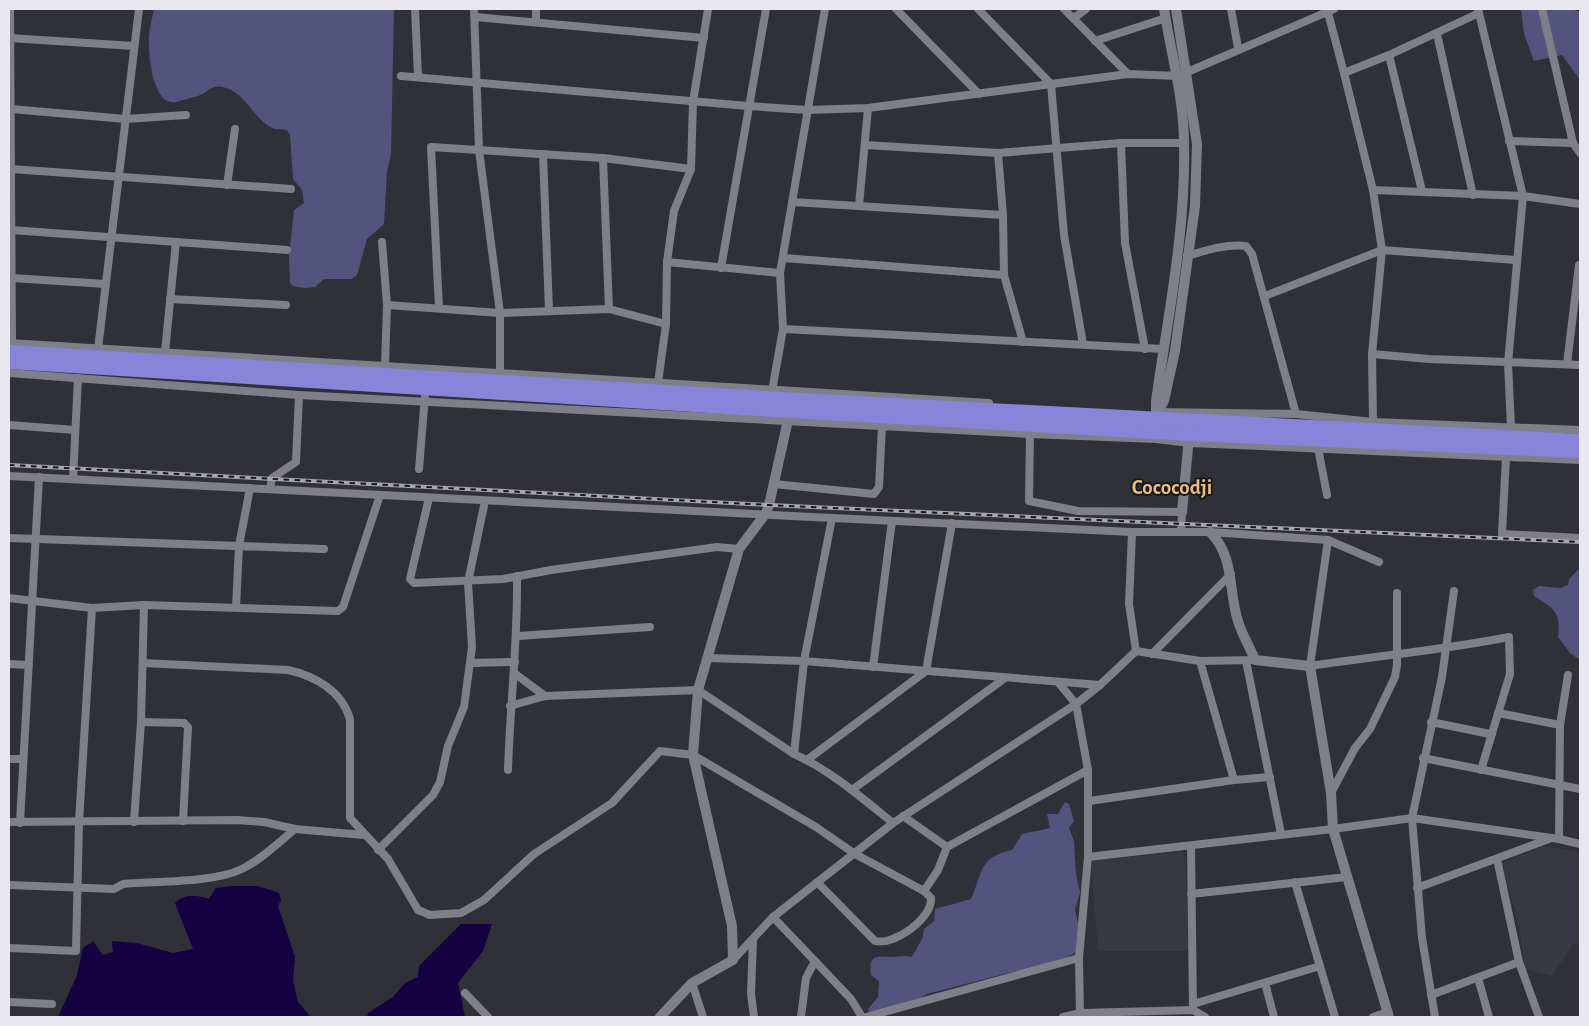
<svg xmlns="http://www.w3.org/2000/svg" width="1589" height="1026" viewBox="0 0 1589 1026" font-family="'Alegreya Sans',sans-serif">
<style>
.built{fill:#383845}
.green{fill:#53537d}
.water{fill:#140242}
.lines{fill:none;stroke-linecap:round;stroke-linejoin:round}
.street{stroke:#7f7f89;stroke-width:8}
.secondary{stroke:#7f7f89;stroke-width:10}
.highway{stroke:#8884da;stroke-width:14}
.rail-casing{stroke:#a6a6ad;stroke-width:4}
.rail{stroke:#18181c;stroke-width:2;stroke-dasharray:5.5;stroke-linecap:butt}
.labels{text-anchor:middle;stroke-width:4;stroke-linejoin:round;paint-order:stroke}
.quarter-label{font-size:21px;font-weight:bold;fill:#ecbc7a;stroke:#18181c}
</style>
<rect width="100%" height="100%" fill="#2f3038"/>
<g class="built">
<polygon points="1543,846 1580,852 1580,944 1573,944 1552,976 1524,969 1520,931 1502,863"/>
<polygon points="1181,852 1185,857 1189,948 1184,951 1101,951 1098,949 1091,864 1095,860"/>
</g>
<g class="green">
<path d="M154 9H394L391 154 387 172 384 224 367 239 357 275 352 279H324L315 287 305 288 293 286 290 283 289 257 294 210 304 203 302 190 293 179 290 135 287 130C282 129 276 130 272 128 254 119 246 94 226 88 210 83 209 93 198 96 191 98 183 100 176 102 153 107 148 55 149 39 149 29 152 19 154 9Z"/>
<polygon points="1521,9 1571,9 1580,12 1580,80 1562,55 1534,61 1524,34"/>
<path d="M1580 568V660L1570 653 1558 637C1561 611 1554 609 1534 596L1533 590 1539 586 1560 588 1568 585 1569 579Z"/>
<path d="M1065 802 1069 804 1074 821 1069 828 1074 841 1076 875 1080 892 1075 910 1080 933 1079 950C1070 959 1026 972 1012 972L927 994 912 1003 869 1014 868 1009 878 997 879 981 871 975C868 955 876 956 892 957 899 957 905 955 912 957L923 937 924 929 934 921 935 909 971 899C983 873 978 857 1012 850L1022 834 1050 828 1047 814H1058Z"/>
</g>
<g class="water">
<path d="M231 886H258L279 893 281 900 278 906 295 957 293 981 298 1002 311 1017H58L77 975 83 948 93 941 103 955 113 952 112 941 137 943 173 953 193 949 175 903C185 893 197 895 209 899L216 888Z"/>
<polygon points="461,924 492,924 483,951 458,983 465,1017 367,1017 368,1013 393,997 405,983 418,977 419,966"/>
</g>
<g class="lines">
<g class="street">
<polyline points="10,9 12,343"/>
<polyline points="415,9 418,76"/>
<polyline points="474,9 479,150 500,313 500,374"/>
<polyline points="536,9 536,22"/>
<polyline points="896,9 979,94"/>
<polyline points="978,9 1051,84 1064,235 1083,344"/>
<polyline points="1064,9 1128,74"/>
<polyline points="1231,9 1238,48"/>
<polyline points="1327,9 1344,73"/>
<polyline points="1478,9 1523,196 1508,363 1511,428"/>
<polyline points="1542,9 1573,143 1580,153"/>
<polyline points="475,17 704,38"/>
<polyline points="1074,18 1086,9"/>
<polyline points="1437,34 1473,195"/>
<polyline points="9,38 134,46"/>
<polyline points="1095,41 1166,18"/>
<polyline points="1389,55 1422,191"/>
<polyline points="401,76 748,106 807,110 868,108 1128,74 1178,76 1334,9"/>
<polyline points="11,109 126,119 186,115"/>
<polyline points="1509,141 1573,143"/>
<polyline points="1121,143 1125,243 1145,349"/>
<polyline points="865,145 998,153 1121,143 1184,143"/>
<polyline points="998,153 1003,215 1004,275 1023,342"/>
<polyline points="543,154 549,310"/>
<polyline points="603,158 609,309"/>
<polyline points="11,169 291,189"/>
<polyline points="227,185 235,129"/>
<polyline points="1373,190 1523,196 1580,204"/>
<polyline points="793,202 1003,215"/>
<polyline points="859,206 868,108"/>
<polyline points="11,230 287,250"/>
<polyline points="382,242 387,305 385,366"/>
<path d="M1187 256C1207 250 1225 244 1246 246L1252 254 1296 414"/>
<polyline points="784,258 1004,275"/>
<polyline points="667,262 780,273"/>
<polyline points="721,268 766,9"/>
<polyline points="11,278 106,284"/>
<polyline points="1265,296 1382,250 1516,260"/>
<polyline points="170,299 286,305"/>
<polyline points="387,305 500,313 609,309 666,324"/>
<polyline points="439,308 431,147 603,158 691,169"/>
<polyline points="783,329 1163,349"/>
<polyline points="9,343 989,403"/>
<polyline points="98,349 139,9"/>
<polyline points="165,352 176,242"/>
<polyline points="1372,354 1429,359 1580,365"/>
<polyline points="1567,364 1579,265"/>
<polyline points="9,373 299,395 1030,434 1156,439 1190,443 1580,460"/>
<polyline points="658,383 666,324 667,262 674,211 691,169 693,102 708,9"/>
<polyline points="772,391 783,329 780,273 825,9"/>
<polyline points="1158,412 1296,414 1373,422 1580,430"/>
<polyline points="1373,422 1372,354 1382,250 1373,190 1344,73 1389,55 1479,13"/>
<polyline points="9,425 75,430"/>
<polyline points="1030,434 1029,501 1078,511 1182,512 1181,532"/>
<polyline points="1318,448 1327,495"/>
<polyline points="1506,457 1502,534 1580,538"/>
<polyline points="419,469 425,396"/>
<polyline points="9,476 832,518 1132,532 1210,532 1328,540 1379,562"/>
<polyline points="73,479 78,378"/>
<polyline points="774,484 874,494 879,487 882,425"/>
<polyline points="270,489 272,478 296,462 299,395"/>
<polyline points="429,498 410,579 414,583 503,579 551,570 717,547 739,549"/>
<polyline points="1132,532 1129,604 1136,651"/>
<polyline points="9,538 324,549"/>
<path d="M1328 540 1310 666C1377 656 1443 650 1509 637L1510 674 1481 770"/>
<polyline points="9,598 92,608 144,605 338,611 343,607 380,495"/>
<polyline points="236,607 239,546 250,488"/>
<polyline points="518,636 650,627"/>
<polyline points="1152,654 1231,574"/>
<polyline points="707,658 804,661 1100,685"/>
<polyline points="1200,661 1234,780"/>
<polyline points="1246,661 1281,834"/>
<path d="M143 663 288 670C315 676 342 691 350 719V818L388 859 418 910 430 915 461 913 484 900 534 854 612 803 660 751 693 755 816 827 855 854 924 891 931 898C933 918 894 946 875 941L817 882"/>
<polyline points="471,663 515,662"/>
<polyline points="9,664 29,665"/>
<polyline points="873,667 892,521"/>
<polyline points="514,673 545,696"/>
<polyline points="1058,682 1076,704 1088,770 1088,857 1079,958 1080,1017"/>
<path d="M510 706 545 696 698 690 794 754C830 770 862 798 893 823"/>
<polyline points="1498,713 1560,725"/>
<polyline points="141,722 184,723 188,727 183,821"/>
<polyline points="1431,722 1490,734"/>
<polyline points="794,754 804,661 832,518"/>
<polyline points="1423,758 1580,789"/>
<polyline points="9,759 23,759"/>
<polyline points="807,760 926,671 952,523"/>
<path d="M508 770C510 705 518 641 517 576"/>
<polyline points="852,790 1005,678"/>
<polyline points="1331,793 1355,748 1370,729 1395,677 1397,665 1397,593"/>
<polyline points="1089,801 1234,780 1270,777"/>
<polyline points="903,816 947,847"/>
<polyline points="9,822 237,820 264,822 295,829 364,835"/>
<polyline points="134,822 141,722 144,605"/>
<polyline points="20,823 39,477"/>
<polyline points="1559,839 1560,725 1568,675"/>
<polyline points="1191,846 1193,1010"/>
<polyline points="378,850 433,795 440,782 448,746 464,707 472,647 468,582 485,501"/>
<polyline points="1088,857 1333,829 1412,818 1559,839 1580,844"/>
<polyline points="1497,859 1519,962 1539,1017"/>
<polyline points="1295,882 1335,1017"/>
<path d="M9 885 114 889 123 884C157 881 213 883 242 869 262 859 278 843 295 829"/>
<polyline points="1417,888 1549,839"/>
<polyline points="924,891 938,870 947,847 1088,770"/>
<polyline points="1191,894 1347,877"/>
<polyline points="773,917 851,999 862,1017"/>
<polyline points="753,940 751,994 754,1017"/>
<polyline points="9,948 76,951 79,822 92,608"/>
<polyline points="733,960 773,917 893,823 1076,704 1100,685 1136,651 1200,661 1255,660"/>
<polyline points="1478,978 1489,1017"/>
<polyline points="692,983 703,1017"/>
<polyline points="1265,983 1274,1017"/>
<polyline points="465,993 488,1017"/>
<polyline points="1431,995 1519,962"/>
<polyline points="9,1002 52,1004"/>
<polyline points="1193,1004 1320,966"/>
<polyline points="801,1017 806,978 815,961"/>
<polyline points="866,1017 1079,958"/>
<polyline points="1063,1017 1081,1013 1193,1010 1205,1017"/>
<polyline points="1373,1017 1388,1012"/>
<polyline points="1435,1017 1422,938 1412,818 1442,677 1454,591"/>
</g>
<g class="secondary">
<polyline points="1157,412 1164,401 1175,351 1195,206 1197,144 1176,9"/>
<path d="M1156 426V401C1168 315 1186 231 1184 144 1184 98 1171 54 1164 9"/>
<polyline points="1182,512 1190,427"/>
<path d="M1210 532C1235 557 1228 590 1238 621 1242 635 1250 647 1255 660L1310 666 1331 793 1333 829 1389 1017"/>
<polyline points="660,1017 692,983 733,960 732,926 693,755 698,690 739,549 766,513 769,505 790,411"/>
</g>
<g class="highway">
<polyline points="9,352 781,399 1580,441"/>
<polyline points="9,362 790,411 1190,434 1580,451"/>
</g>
<g class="rail-casing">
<polyline id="rail" points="9,465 769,505 1580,542"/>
</g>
<use href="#rail" class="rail"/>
</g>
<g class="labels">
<g class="quarter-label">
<text x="1172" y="494">Cococodji</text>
</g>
</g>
<rect width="1589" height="1026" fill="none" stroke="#e8e8ee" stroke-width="20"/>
</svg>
